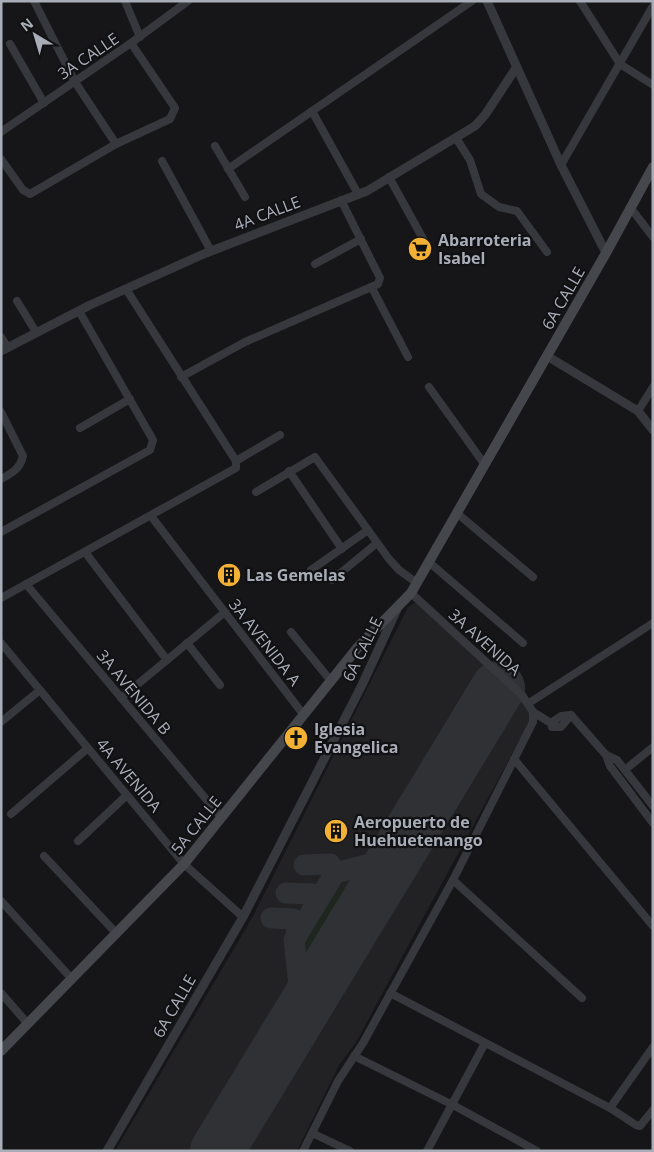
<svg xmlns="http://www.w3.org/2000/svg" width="654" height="1152" viewBox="0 0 654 1152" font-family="'Open Sans',sans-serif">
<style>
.built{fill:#222225}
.green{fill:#1e261f}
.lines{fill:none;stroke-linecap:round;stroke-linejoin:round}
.taxiway{stroke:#303135;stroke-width:21}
.runway{stroke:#303135;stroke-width:54}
.minor{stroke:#37383d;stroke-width:8}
.tertiary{stroke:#37383d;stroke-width:9}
.secondary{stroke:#45474d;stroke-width:10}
.labels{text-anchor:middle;stroke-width:4.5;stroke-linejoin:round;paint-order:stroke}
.street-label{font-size:16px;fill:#a8adb8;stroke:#111113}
.poi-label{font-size:16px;font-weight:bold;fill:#a8adb8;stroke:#111113;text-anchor:start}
</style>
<rect width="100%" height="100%" fill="#161618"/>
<polygon class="built" points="416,602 528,705 532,717 355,1044 339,1065 297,1151 115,1151 252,918 408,607"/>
<path class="green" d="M355 876H370L372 879 311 975C277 960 336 886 355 876Z"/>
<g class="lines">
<g class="taxiway">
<polyline points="304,865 330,864 335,873"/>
<polyline points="286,893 313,894 317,903"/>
<polyline points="271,918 293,919 298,934"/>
<polyline points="302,1011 294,940 335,873 394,858"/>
</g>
<polyline class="runway" points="217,1151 498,688"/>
<g class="minor">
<polyline points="34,1 75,82 116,144"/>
<polyline points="125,1 140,37"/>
<polyline points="580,1 620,64 653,85"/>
<polyline points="10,44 44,103"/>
<polyline points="312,111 358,194"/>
<polyline points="1,132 131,43 188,1"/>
<polyline points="456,138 470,160 481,194 499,207 517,211 547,252"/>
<polyline points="215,146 245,197"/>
<polyline points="1,159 23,190 30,194 116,144 170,119 175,108 131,43"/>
<polyline points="162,161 211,251"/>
<polyline points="561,165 653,6"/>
<polyline points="228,169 472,1"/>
<polyline points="389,177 427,246"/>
<polyline points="630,207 653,237"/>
<polyline points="315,264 361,239"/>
<polyline points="372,288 408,357"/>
<polyline points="17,301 36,332"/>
<polyline points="1,337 8,348"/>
<polyline points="181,377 245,342 378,284 380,278 341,200"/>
<polyline points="429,387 485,465"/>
<polyline points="638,411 653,387"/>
<path d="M1 412 23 456C20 469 12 473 1 479"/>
<polyline points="80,428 130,399"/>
<polyline points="236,461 280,435"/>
<polyline points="289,471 342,549"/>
<polyline points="256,492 315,457 389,559 399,570 417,583"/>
<polyline points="458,514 533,577"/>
<polyline points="151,516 303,714"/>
<polyline points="1,532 150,450 153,440 79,311"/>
<polyline points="85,552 167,660"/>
<polyline points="430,563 523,643"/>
<polyline points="311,570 368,530"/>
<polyline points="332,580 377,543"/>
<polyline points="26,584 221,817"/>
<polyline points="1,598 236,468 236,461 126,289"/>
<polyline points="291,632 331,681"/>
<polyline points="1,643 184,864 243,917"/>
<polyline points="187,643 220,685"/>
<polyline points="121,698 225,612"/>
<polyline points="529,703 653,623"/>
<polyline points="533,712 551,723 561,716 571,715 606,755 610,766 653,823"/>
<polyline points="1,722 40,690"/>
<polyline points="551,723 552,727 561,727 571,715"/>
<polyline points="606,755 617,760 653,806"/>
<polyline points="514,759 653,926"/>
<polyline points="626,769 653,747"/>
<polyline points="11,814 88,748"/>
<polyline points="78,841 127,795"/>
<polyline points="44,856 117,934"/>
<polyline points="453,880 582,998"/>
<polyline points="1,901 71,978"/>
<polyline points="1,993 28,1024"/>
<polyline points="390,993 610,1108 636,1125 640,1126 653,1110"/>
<polyline points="354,1056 453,1105 537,1151"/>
<polyline points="610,1108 653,1047"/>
<polyline points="312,1133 350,1151"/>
<polyline points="303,1151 338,1081 363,1043 453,880 533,722 533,712 522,695 411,593"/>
<polyline points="427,1151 485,1043"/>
</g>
<g class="tertiary">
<polyline points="487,1 561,165 606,253"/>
<polyline points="1,351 90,305 206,253 367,191 475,126 485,115 516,68"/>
<polyline points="547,356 638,411 653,430"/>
<polyline points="107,1151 243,917 362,685 398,607"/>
</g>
<polyline class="secondary" points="1,1051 184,864 358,647 411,593 606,253 653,167"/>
</g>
<defs>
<g id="supermarket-disc" transform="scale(1.25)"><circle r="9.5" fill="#f2b134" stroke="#111113"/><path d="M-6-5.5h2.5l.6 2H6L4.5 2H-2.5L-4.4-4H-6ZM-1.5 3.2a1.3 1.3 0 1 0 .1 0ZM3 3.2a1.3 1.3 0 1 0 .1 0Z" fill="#111"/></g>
<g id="building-disc" transform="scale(1.25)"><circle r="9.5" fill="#f2b134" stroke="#111113"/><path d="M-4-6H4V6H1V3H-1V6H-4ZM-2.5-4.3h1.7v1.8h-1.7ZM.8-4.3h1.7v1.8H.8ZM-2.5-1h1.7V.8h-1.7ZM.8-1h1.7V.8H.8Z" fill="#111"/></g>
<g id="church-disc" transform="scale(1.25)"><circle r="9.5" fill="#f2b134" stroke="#111113"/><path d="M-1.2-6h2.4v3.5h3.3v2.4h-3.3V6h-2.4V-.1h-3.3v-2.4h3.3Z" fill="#111"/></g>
</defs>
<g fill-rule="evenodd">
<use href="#supermarket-disc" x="420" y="249"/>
<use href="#building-disc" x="229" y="575"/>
<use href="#church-disc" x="296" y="738"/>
<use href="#building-disc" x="336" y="831"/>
</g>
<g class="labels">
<g class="street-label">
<text transform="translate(88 56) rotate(-34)" y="6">3A CALLE</text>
<text transform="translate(267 213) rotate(-21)" y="6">4A CALLE</text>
<text transform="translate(563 298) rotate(-60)" y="6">6A CALLE</text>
<text transform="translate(265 642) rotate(52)" y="6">3A AVENIDA A</text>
<text transform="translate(485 642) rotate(42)" y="6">3A AVENIDA</text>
<text transform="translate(362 649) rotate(-64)" y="6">6A CALLE</text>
<text transform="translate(134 692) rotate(50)" y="6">3A AVENIDA B</text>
<text transform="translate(129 775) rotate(50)" y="6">4A AVENIDA</text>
<text transform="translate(196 825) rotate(-51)" y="6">5A CALLE</text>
<text transform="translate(174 1006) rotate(-60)" y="6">6A CALLE</text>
</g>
<g class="poi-label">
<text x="438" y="246">Abarroteria<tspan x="438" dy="18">Isabel</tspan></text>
<text x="246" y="581">Las Gemelas</text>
<text x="314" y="735">Iglesia<tspan x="314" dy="18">Evangelica</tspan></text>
<text x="354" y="828">Aeropuerto de<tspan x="354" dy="18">Huehuetenango</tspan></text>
</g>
</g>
<rect width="654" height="1152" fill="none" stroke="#a8adb8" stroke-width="5"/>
<g transform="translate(35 35) rotate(322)" stroke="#111113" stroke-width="4" paint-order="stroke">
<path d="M0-4L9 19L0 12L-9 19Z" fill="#a8adb8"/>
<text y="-8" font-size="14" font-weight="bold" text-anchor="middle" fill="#a8adb8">N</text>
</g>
</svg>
